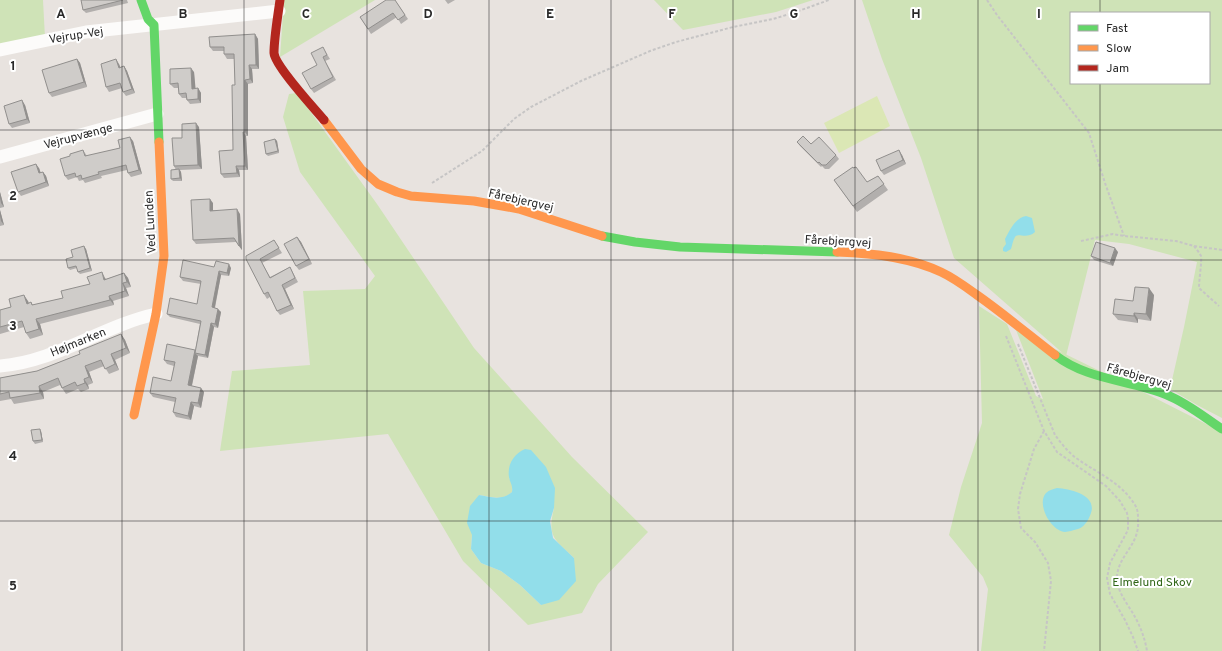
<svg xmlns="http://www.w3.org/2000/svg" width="1222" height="651" viewBox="0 0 1222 651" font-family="Overpass,sans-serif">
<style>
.green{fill:#cfe3b7;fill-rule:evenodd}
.pitch{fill:#dbe7b5}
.water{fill:#92deea}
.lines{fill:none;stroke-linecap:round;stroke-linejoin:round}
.path{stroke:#c6c5c5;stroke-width:2;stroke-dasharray:3 2;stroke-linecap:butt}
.street{stroke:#fcfbfa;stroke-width:13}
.fast{stroke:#63d668;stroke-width:9}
.slow{stroke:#ff974d;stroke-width:9}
.jam{stroke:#b3261e;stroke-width:9}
.wall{fill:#b2afad}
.shaded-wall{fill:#918f8d}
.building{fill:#cfccc9;stroke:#918f8d}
.grid{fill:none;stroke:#292929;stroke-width:1;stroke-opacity:0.55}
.labels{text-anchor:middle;stroke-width:4;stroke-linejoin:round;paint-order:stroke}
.street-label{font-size:12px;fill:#292929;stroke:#fff}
.park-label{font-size:12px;fill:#326719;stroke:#fff}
.grid-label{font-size:13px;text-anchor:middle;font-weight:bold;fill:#292929;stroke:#fff;stroke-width:4;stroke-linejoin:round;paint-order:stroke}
</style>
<rect width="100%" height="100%" fill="#e8e3df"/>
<g class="green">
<polygon points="0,0 43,0 45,38 0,46"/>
<polygon points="284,0 375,0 280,57"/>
<polygon points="654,0 813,0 776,12 683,30"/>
<path d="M862 0H1222V418L1197 405 1170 389 1184 327 1197 262 1129 244 1095 240 1066 356 954 258 921 158 882 59ZM1071 13H1209V83H1071Z"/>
<path d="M297 93 377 204 474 348 572 457 648 532 598 584 582 613 528 625 463 561 388 434 220 451 232 371 310 365 303 291 365 289 375 276 300 172 283 117 289 94ZM509 478 554 508C547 537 554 539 574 558L541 605 520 585 501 571 481 563 471 549 472 535 479 495C492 497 502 501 512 492L513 485Z"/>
<polygon points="979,306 1007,324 1036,396 1043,399 1016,330 1147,394 1222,432 1222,651 981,651 988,589 983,577 949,535 961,487 982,423"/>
</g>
<polygon class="pitch" points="877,96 890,126 839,153 824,123"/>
<g class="water">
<path d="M1026 216 1032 218 1035 232C1026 240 1018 232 1015 237 1013 240 1012 246 1011 249L1006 252 1003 251V248L1006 244 1005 239C1010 230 1015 218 1026 216Z"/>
<path d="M525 449 531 450 546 467 555 488 554 508 550 521 553 538 574 558 576 581 559 600 541 605 520 585 501 571 481 563 471 549 472 535 467 523 470 506 479 495C491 497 502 501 512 492 513 485 510 483 509 477 507 464 514 454 525 449Z"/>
<path d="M1057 488C1071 489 1097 495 1091 513 1089 518 1088 521 1085 524 1081 529 1077 529 1071 531 1069 531 1067 532 1065 532 1051 531 1036 504 1046 493 1049 490 1054 489 1057 488Z"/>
</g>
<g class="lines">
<g class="path">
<polyline points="987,0 997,15 1089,133 1105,183 1124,236"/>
<polyline points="432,183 482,151 514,119 531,107 581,81 650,51 676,42 733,27 773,19 793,13 829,0"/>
<polyline points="1081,241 1113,234 1124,236 1176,241 1194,246 1222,250"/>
<path d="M1194 246C1196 249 1199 252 1201 256 1202 261 1199 280 1199 288L1219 306"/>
<polyline points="1006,336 1044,431 1057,452 1106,486 1120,501 1127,513 1128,519 1128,530 1110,563 1107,578 1110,594 1125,620 1133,637 1138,651"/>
<path d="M1018 344 1055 435C1061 443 1068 452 1076 458 1097 473 1121 482 1135 505 1138 510 1138 514 1138 520 1140 545 1119 554 1117 576 1116 591 1128 604 1135 617 1141 628 1145 639 1147 651"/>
<polyline points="1044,431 1034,449 1020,494 1018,509 1021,528 1035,542 1048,563 1051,581 1044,651"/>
</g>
<g class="street">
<polyline points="0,50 86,32 279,11"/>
<polyline points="0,157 157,114"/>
<path d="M0 366C55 362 102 326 156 314"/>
</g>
<g class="fast">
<polyline points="141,0 148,19 154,25 159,142"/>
<polyline points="602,236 635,242 680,247 837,252"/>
<path d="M1055 355C1087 380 1130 380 1167 395 1187 403 1204 417 1222 429"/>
</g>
<g class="slow">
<polyline points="324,120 361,169 378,184 397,192 411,196 474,201 519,209 602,236"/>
<path d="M837 252C873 253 909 257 941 272 954 278 966 287 977 295 1004 314 1029 335 1055 355"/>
<polyline points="134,415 156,314 164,256 159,142"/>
</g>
<path class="jam" d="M280 0C278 15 274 38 274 53 275 66 314 108 324 120"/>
</g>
<g class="wall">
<polygon points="81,0 127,0 128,3 86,13 83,10"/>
<polygon points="395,0 408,19 401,24 397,17 371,34 360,17"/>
<polygon points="445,0 455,0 448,4"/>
<polygon points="255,34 258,39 259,69 252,69 253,83 248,84 248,136 246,136 248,170 239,170 240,177 224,178 221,174 233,150 235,85 234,59 227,59 224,54 224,51 213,51 210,47"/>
<polygon points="325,51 330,59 325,61 336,80 314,93 311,89 317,65"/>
<polygon points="77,59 80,63 87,87 52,97 49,93"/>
<polygon points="119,64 120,67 124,66 127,71 135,93 126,96 123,92 122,88 109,92 106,87"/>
<polygon points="194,72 195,89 198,88 201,93 201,103 190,104 187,100 186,98 182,98 179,94 178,88 174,88 170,84"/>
<polygon points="25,105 30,123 12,128 9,124"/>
<polygon points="199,127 202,169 180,170 181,172 182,181 173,181 171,179 176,170 174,166 182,138"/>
<polygon points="275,139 277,141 279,153 268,156 266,154"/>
<polygon points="133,141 142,174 131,177 128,173 127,170 101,176 102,178 85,183 83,180 79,181 77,177 68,180 65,176 70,156 83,150 87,156 120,148"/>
<polygon points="797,142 811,144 836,155 839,159 829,169 825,169 822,166 821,167 800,146"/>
<polygon points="902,155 906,164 884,175 881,171"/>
<polygon points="39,168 41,173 43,172 46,176 49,186 21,196 18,192"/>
<polygon points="878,176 888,190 857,212 834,180 867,182"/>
<polygon points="0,192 4,207 0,208"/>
<polygon points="213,203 213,210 240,214 242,250 236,242 196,244 193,240"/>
<polygon points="0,210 4,225 0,226"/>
<polygon points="297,237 301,242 312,264 299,270 296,266"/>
<polygon points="274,240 282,253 262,263 270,277 290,267 298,282 285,289 294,309 280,315 277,311 270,297 267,299 264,294 246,259"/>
<polygon points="86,249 92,271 80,274 78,272 77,268 70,270 68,268 73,257"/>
<polygon points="1118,252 1113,266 1094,260 1091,256"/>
<polygon points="214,267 231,268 229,276 221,275 215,308 221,312 218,328 214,327 208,358 198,356 192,386 204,392 201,408 194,406 191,420 176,417 173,412 175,402 153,397 150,393 171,381 174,366 167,364 164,360 195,351 200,324 170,317 167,314 197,304 201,284 183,281 180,277"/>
<polygon points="124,273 128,278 131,287 126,288 129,296 113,301 114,305 40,324 43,335 30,339 26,333 24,327 0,334 0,310 11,307 28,301 29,303 31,302 33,305 63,298 90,284 105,278 106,279"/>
<polygon points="1154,295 1151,321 1138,319 1138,323 1118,320 1113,314 1133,301"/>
<polygon points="121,334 125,340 130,353 115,360 119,370 109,374 104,366 89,372 93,383 88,385 89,389 81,392 78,389 66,394 60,385 43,392 44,399 14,404 11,399 0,401 0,378 37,371 80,354"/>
<polygon points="41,431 43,442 35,444 33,441"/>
</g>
<g class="shaded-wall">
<polygon points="255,34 258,39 259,69 256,65"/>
<polygon points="77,59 80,63 87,87 84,82"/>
<polygon points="116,59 119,64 122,72 119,68"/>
<polygon points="249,65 252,69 253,83 250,79"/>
<polygon points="124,66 127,71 135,93 132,89"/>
<polygon points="191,68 194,72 196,93 192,89"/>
<polygon points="245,80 248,84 248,136 245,132"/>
<polygon points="198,88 201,93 201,103 198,99"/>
<polygon points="22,100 25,105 30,123 27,119"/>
<polygon points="196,123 199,127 202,169 198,165"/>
<polygon points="243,132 246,136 248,170 245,166"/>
<polygon points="130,137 133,141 142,174 139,170"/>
<polygon points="275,139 277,141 279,153 278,151"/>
<polygon points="899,150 902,155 906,164 903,160"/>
<polygon points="36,164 39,168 42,178 39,173"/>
<polygon points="236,166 239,170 240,177 237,173"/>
<polygon points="179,169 181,172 182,181 180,178"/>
<polygon points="43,172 46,176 49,186 46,182"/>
<polygon points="0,192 4,207 1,203 0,198"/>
<polygon points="210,199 213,203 213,215 210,211"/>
<polygon points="237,209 240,214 242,250 239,246"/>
<polygon points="0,210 4,225 1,221 0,216"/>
<polygon points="297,237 301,242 312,264 309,259"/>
<polygon points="84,246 86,249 92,271 90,268"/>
<polygon points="1115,248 1118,252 1113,266 1110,263"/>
<polygon points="229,264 231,268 229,276 227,273"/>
<polygon points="219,271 221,275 214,311 212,307"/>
<polygon points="102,272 105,278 108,285 104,280"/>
<polygon points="124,273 128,278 131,287 127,282"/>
<polygon points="123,283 126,288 129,296 125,291"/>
<polygon points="282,285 285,289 294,309 291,305"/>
<polygon points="1149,288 1154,295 1151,321 1146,314"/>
<polygon points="24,295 28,301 30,309 27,304"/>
<polygon points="109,296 113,301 114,305 110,300"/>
<polygon points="218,309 221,312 218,328 215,324"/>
<polygon points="1134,313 1138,319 1138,323 1134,316"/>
<polygon points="36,319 40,324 43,335 39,329"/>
<polygon points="211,323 214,327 208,358 205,355"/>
<polygon points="121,334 125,340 130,353 126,348"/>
<polygon points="195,350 195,353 198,356 191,389 188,385"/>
<polygon points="111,354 115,360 119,370 115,364"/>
<polygon points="85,366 89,372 93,383 89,377"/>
<polygon points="84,379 88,385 89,389 85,383"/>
<polygon points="39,386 43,392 44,399 40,393"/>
<polygon points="201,388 204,392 201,408 198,403"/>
<polygon points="191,402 194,406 191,420 188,416"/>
<polygon points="40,429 41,431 43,442 42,440"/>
</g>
<g class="building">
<polygon points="81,0 123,0 83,10"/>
<polygon points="386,0 395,0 405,15 398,20 393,13 368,29 360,17"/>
<polygon points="255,34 256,65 249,65 250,79 245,80 245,132 243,132 245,166 236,166 237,173 221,174 219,151 233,150 232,85 235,85 234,54 224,54 224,47 210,47 209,37"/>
<polygon points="323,47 327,55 323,57 333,77 311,89 302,73 317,65 311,53"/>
<polygon points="77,59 84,82 49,93 42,70"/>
<polygon points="116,59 119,68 124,66 132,89 123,92 120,83 106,87 101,64"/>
<polygon points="191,68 192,89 198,88 198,99 187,100 186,93 179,94 178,83 170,84 170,69"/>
<polygon points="22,100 27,119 9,124 4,106"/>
<polygon points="196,123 198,165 174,166 172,138 182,138 182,124"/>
<polygon points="803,136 811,144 819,137 836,155 826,165 822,165 819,162 818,163 797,142"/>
<polygon points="130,137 139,170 128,173 126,165 98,172 99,174 82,179 81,175 76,177 75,173 65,176 60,159 70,156 70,154 83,150 85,156 120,148 118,140"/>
<polygon points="275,139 278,151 266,154 264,142"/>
<polygon points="899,150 903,160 881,171 876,160"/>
<polygon points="36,164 39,173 43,172 46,182 18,192 11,172"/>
<polygon points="853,167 853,168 856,167 867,182 878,176 884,184 853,206 834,180"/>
<polygon points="179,169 180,178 171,179 171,170"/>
<polygon points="210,199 210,211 237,209 239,246 234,238 193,240 191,200"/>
<polygon points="297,237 309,259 296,266 284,244"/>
<polygon points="274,240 279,248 260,259 270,278 290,267 295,278 282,285 291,305 277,311 268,292 264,294 246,259 246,256"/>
<polygon points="1096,242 1115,248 1110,263 1091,256"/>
<polygon points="84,246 90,268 78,272 76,266 68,268 66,259 73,257 71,250"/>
<polygon points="183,260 214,267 216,261 229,264 227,273 219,271 212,307 218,309 215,324 211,323 205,355 195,353 201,321 167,314 170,298 197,304 201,281 180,277"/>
<polygon points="102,272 104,280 124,273 127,282 123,283 125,291 109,296 110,300 36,319 39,329 26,333 22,321 0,327 0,310 11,307 9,299 24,295 27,304 31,302 32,305 63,298 61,291 90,284 87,277"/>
<polygon points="1135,287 1149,288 1146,314 1134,313 1134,316 1113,314 1115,299 1133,301"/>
<polygon points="121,334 126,348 111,354 115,364 105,369 101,360 85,366 89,377 84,379 85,383 77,386 75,382 62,388 58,378 39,386 40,393 10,398 9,392 0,394 0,378 37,371 80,354 79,351"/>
<polygon points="167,344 195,350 188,385 201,388 198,403 191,402 188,416 173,412 176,398 150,393 153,377 171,381 175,362 164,360"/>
<polygon points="40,429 42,440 33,441 31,430"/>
</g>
<path class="grid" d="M122 0V651M244 0V651M367 0V651M489 0V651M611 0V651M733 0V651M855 0V651M978 0V651M1100 0V13M1100 83V651M0 130H1222M0 260H1222M0 391H1222M0 521H1222"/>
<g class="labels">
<g class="street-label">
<text transform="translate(76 35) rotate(-9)" y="4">Vejrup-Vej</text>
<text transform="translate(78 136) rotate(-15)" y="4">Vejrupvænge</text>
<text transform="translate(521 200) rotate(13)" y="4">Fårebjergvej</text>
<text transform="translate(150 222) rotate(-93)" y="4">Ved Lunden</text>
<text transform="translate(838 241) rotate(3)" y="4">Fårebjergvej</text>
<text transform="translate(78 342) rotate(-22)" y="4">Højmarken</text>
<text transform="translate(1139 376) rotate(16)" y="4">Fårebjergvej</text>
</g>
<g class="park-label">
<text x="1152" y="586">Elmelund Skov</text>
</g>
</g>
<g class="grid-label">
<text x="61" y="18">A</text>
<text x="183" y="18">B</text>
<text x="306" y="18">C</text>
<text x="428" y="18">D</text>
<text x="550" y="18">E</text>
<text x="672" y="18">F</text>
<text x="794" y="18">G</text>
<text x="916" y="18">H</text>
<text x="1039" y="18">I</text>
<text x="13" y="70">1</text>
<text x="13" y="200">2</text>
<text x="13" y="330">3</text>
<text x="13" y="460">4</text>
<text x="13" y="590">5</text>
</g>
<rect x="1070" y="12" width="140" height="72" fill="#ffffff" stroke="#a9a9a9"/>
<rect x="1078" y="25" width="20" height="6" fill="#63d668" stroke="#a9a9a9"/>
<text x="1106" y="32" font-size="12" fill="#292929">Fast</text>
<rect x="1078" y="45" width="20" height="6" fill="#ff974d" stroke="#a9a9a9"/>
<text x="1106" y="52" font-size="12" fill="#292929">Slow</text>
<rect x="1078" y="65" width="20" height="6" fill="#b3261e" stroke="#a9a9a9"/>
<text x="1106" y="72" font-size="12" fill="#292929">Jam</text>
</svg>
